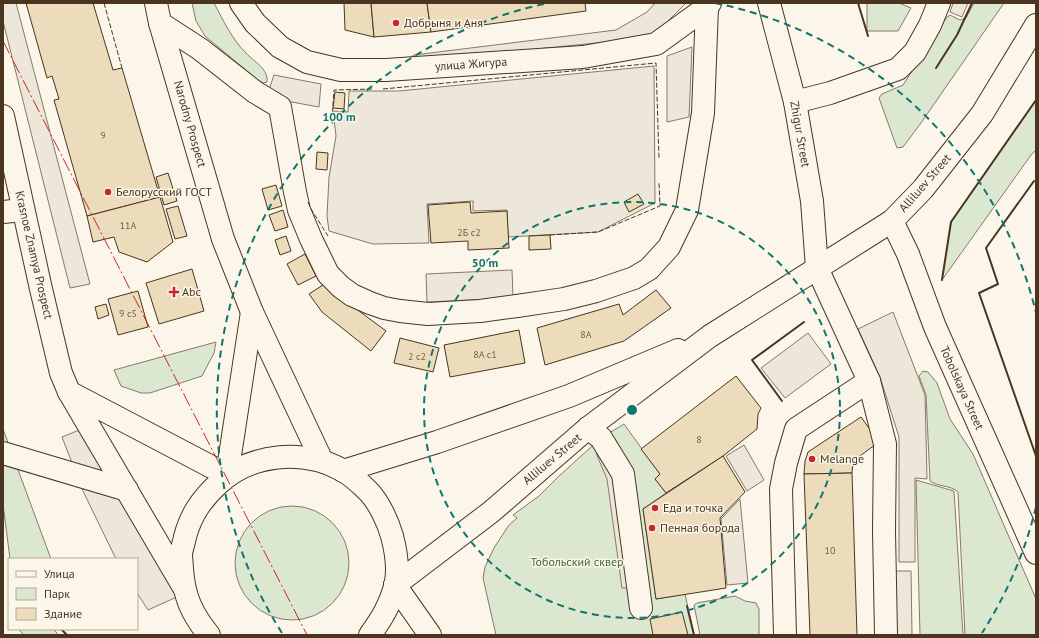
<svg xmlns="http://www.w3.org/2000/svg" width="1039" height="638" viewBox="0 0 1039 638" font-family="'PT Sans',sans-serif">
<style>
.green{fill:#dce7d0;stroke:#887966}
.parking{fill:#ede7d9;stroke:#887966}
.building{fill:#ecdcbc;stroke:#4a3520}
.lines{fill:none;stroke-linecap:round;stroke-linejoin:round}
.minor-casing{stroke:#4a3520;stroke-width:24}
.major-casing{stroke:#4a3520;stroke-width:24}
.minor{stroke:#fbf6e9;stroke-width:22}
.major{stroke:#fbf6e9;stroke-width:22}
.fence{stroke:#4a3520;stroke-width:1;stroke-dasharray:5 2;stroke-linecap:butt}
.wall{stroke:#4a3520;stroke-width:2}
.power{stroke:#c62828;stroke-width:1;stroke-dasharray:14 3 2 3;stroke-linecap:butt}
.ring{fill:none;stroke:#0f766e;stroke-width:2;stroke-dasharray:7 5}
.poi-dot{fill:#c62828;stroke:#fbf6e9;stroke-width:1.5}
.labels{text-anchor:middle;stroke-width:3;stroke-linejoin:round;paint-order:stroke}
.number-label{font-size:10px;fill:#725f47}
.poi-label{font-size:12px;fill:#4a3520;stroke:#fbf6e9;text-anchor:start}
.street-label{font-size:12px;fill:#4a3520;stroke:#fbf6e9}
.park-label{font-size:12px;fill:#436837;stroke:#fbf6e9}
.centre{fill:#0f766e;stroke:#fbf6e9;stroke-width:2}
.ring-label{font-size:12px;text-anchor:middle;font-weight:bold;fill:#0f766e;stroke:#fbf6e9;stroke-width:3;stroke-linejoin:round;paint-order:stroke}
</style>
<rect width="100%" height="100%" fill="#fbf6e9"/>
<g class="green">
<path d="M192 3H214C223 20 232 39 246 53 253 61 269 69 267 82L263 83 259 81 205 36 196 21Z"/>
<polygon points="867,3 899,3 911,8 898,31 867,31"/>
<polygon points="974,3 1004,3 921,123 903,147 897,148 879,98 882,94 903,85 947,17 950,15 960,20 966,18"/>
<polygon points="1036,100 1036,150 1031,155 942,280 951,222"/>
<polygon points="216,342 214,353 202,376 150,393 141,393 121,386 114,370"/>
<path d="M923 371 928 372 937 383 950 419 973 454 1036 599V635H965L958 492C951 485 938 487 930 481L926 395 919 376Z"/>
<polygon points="624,424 660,474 655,479 666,493 643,509 656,599 685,594 694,635 496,635 483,578 485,567 494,548 509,525 517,518 513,515 539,496 558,477 601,438"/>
<polygon points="3,429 51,559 10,559 3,504"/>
<polygon points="916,480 954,491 963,635 920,635"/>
<circle cx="292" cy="563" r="57"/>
<polygon points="735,596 745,601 756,603 759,609 759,635 700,635 694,605 697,603"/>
<polygon points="18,629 54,629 58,635 24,635"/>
</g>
<g class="parking">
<polygon points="3,3 16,3 90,284 70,288 3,21"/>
<polygon points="655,3 686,3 657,32 635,39 400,63 414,55 616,30 647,12"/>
<polygon points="953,3 968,3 962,17 950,12"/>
<polygon points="692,47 689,117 667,122 667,56"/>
<polygon points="654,66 655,203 598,232 508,237 507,210 473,211 473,201 427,204 429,243 373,244 329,231 327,216 329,177 336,136 333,111 348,112 349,91 399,91"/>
<polygon points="274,75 321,84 319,107 281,100 268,93"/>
<polygon points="512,270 513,298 427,302 426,274"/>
<polygon points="893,312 925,395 927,479 915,478 915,562 899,562 899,437 880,377 858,329"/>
<polygon points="808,333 831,364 785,398 761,368"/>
<polygon points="82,429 179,596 148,610 137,593 137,559 116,559 83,491 62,437"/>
<polygon points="744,445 764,480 747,491 726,456"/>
<polygon points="613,450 642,587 622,588 607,479 596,453"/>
<polygon points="740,499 748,583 727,585 721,519"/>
<polygon points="890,571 911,571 912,635 891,635"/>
</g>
<g class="building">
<polygon points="26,3 72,3 30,15"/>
<polygon points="26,3 93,3 113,70 122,68 160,197 87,216 54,100 59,99 52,76 47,78"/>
<polygon points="344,3 371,3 374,37 345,30"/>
<polygon points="371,3 427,3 431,32 374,37"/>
<polygon points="427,3 585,3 586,11 431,32"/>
<polygon points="335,92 345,93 344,109 333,108"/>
<polygon points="317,152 328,153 327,170 316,169"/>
<polygon points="168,173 177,201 164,205 156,177"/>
<polygon points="276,185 282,206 268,210 262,189"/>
<polygon points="638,194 644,204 629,212 624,202"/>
<polygon points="160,197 173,242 147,262 119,252 114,237 93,242 87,216"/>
<polygon points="470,202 471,213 507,211 509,248 468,250 468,241 431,243 428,205"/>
<polygon points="178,206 187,236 175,239 166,209"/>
<polygon points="283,210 288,227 275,231 269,215"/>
<polygon points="550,235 551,249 529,250 529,236"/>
<polygon points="286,236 291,251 280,255 275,240"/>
<polygon points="305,254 316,276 298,285 287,264"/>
<polygon points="192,269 204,311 159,324 146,283"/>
<polygon points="329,281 339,296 386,331 371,351 322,312 309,294"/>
<polygon points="656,290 671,308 624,341 545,365 537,328 619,304 623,315"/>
<polygon points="138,291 148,327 118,335 108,299"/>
<polygon points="106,304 109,315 98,319 95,307"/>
<polygon points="519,330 525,363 450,377 444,345"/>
<polygon points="400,338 439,348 433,372 394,363"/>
<polygon points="736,376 761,408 758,414 757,429 723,456 666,493 655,479 660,474 641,449"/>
<polygon points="861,417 879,442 853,461 852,473 804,474 805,461 808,452"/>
<polygon points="723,456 745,492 720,518 726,588 656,599 643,509"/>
<polygon points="852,473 857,635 810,635 804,474"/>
<polygon points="682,612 688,635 653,635 650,619"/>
</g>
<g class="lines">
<g class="minor-casing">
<g id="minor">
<polyline points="160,23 200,49 255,92 280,107 295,192 299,210 311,239 328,274 341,287 352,295 370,303 384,308 400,311 428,314 480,311 517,306 564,299 596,291 634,278 649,269 669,247 687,210 703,113 707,7"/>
<polyline points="795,102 830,93 898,69 915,52 930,25 939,3"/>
<polyline points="3,212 23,210"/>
<polyline points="892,221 908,254 935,327 1036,553"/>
<polyline points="869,381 885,444 884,531 886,635"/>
<polyline points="588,428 601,438 623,474 641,608"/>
<polyline points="3,453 127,490"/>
<polyline points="785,635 781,489 786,463 796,429 869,381 817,268"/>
</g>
</g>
<g class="major-casing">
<g id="major">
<polyline points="156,3 160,23 223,239 252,312 322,461"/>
<polyline points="241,3 255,23 280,47 307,62 341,70 386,70 583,57 656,44 707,7 710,3"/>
<polyline points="769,3 795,102 812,201 817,268"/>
<polyline points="3,116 41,289 61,373 69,392 183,586"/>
<polyline points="69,392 227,475"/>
<polyline points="343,471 437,442 569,396 678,350"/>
<polyline points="227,475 252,312"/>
<polyline points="395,585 491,512 588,428 710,336 892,221 923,189 982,114 1036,25"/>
<polyline points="395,585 430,635"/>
<path d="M209 635C192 614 184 597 182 569 182 565 181 559 181 554 182 548 184 542 185 537 191 514 202 499 218 484 251 453 303 449 342 470 351 475 361 484 368 491 379 502 388 522 392 536 396 551 399 571 395 587 389 607 382 618 370 635"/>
</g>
</g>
<use href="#minor" class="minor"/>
<use href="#major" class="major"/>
<g class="fence">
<polyline points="104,3 122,68"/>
<polyline points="383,89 656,63 659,159"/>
<polyline points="332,120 334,90 373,89"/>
<polyline points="308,202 311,209 328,236"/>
<polyline points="550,235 598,232 660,206 659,182"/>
</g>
<g class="wall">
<polyline points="858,3 868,36"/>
<polyline points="936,68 957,35 972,3"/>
<polyline points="1034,181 986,248 998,284 979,293 1036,456"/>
<polyline points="942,280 951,222 1036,100"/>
<polyline points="782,401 752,360 804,322"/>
<polyline points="687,606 694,635"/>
<polyline points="61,629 67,635"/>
</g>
<polyline class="power" points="3,41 307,635"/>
</g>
<g class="ring">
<circle cx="632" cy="410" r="208"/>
<path d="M1036 507A415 415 0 0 1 982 633M282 633A415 415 0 0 1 549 3M715 3A415 415 0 0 1 1036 313"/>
</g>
<g class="poi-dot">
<circle cx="396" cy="23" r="4"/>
<circle cx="108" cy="192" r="4"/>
<path d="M172 286h4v4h4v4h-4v4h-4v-4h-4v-4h4z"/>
<circle cx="812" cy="459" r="4"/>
<circle cx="655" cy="508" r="4"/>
<circle cx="652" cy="528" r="4"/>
</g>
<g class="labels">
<g class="number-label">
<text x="103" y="139">9</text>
<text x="128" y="229">11А</text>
<text x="469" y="236">2Б с2</text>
<text x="128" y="317">9 с5</text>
<text x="586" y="338">8А</text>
<text x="485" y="358">8А с1</text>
<text x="417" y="360">2 с2</text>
<text x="699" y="443">8</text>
<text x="830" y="554">10</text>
</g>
<g class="poi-label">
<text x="404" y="27">Добрыня и Аня</text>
<text x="116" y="196">Белорусский ГОСТ</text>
<text x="182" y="296">Abc</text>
<text x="820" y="463">Melange</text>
<text x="663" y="512">Еда и точка</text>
<text x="660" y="532">Пенная борода</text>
</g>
<g class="street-label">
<text transform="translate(471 64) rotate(-4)" y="4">улица Жигура</text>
<text transform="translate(190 124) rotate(74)" y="4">Narodny Prospect</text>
<text transform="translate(800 134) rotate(80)" y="4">Zhigur Street</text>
<text transform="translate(925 183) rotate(-49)" y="4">Alliluev Street</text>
<text transform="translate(34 255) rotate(77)" y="4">Krasnoe Znamya Prospect</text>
<text transform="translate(962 388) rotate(66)" y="4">Tobolskaya Street</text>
<text transform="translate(552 459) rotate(-40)" y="4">Alliluev Street</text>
</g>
<g class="park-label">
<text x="577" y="566">Тобольский сквер</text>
</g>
</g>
<circle cx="632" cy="410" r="6" class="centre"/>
<g class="ring-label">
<text x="339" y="121">100 m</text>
<text x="485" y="267">50 m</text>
</g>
<rect width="1039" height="638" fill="none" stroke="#4a3520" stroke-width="8"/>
<rect x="8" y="558" width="130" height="72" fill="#fbf6e9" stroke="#b4a999"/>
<rect x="16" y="571" width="20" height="6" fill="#fbf6e9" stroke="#b4a999"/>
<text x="44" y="578" font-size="12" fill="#4a3520">Улица</text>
<rect x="16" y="588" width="20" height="12" fill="#dce7d0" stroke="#b4a999"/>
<text x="44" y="598" font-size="12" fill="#4a3520">Парк</text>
<rect x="16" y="608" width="20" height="12" fill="#ecdcbc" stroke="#b4a999"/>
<text x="44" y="618" font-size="12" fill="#4a3520">Здание</text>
</svg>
